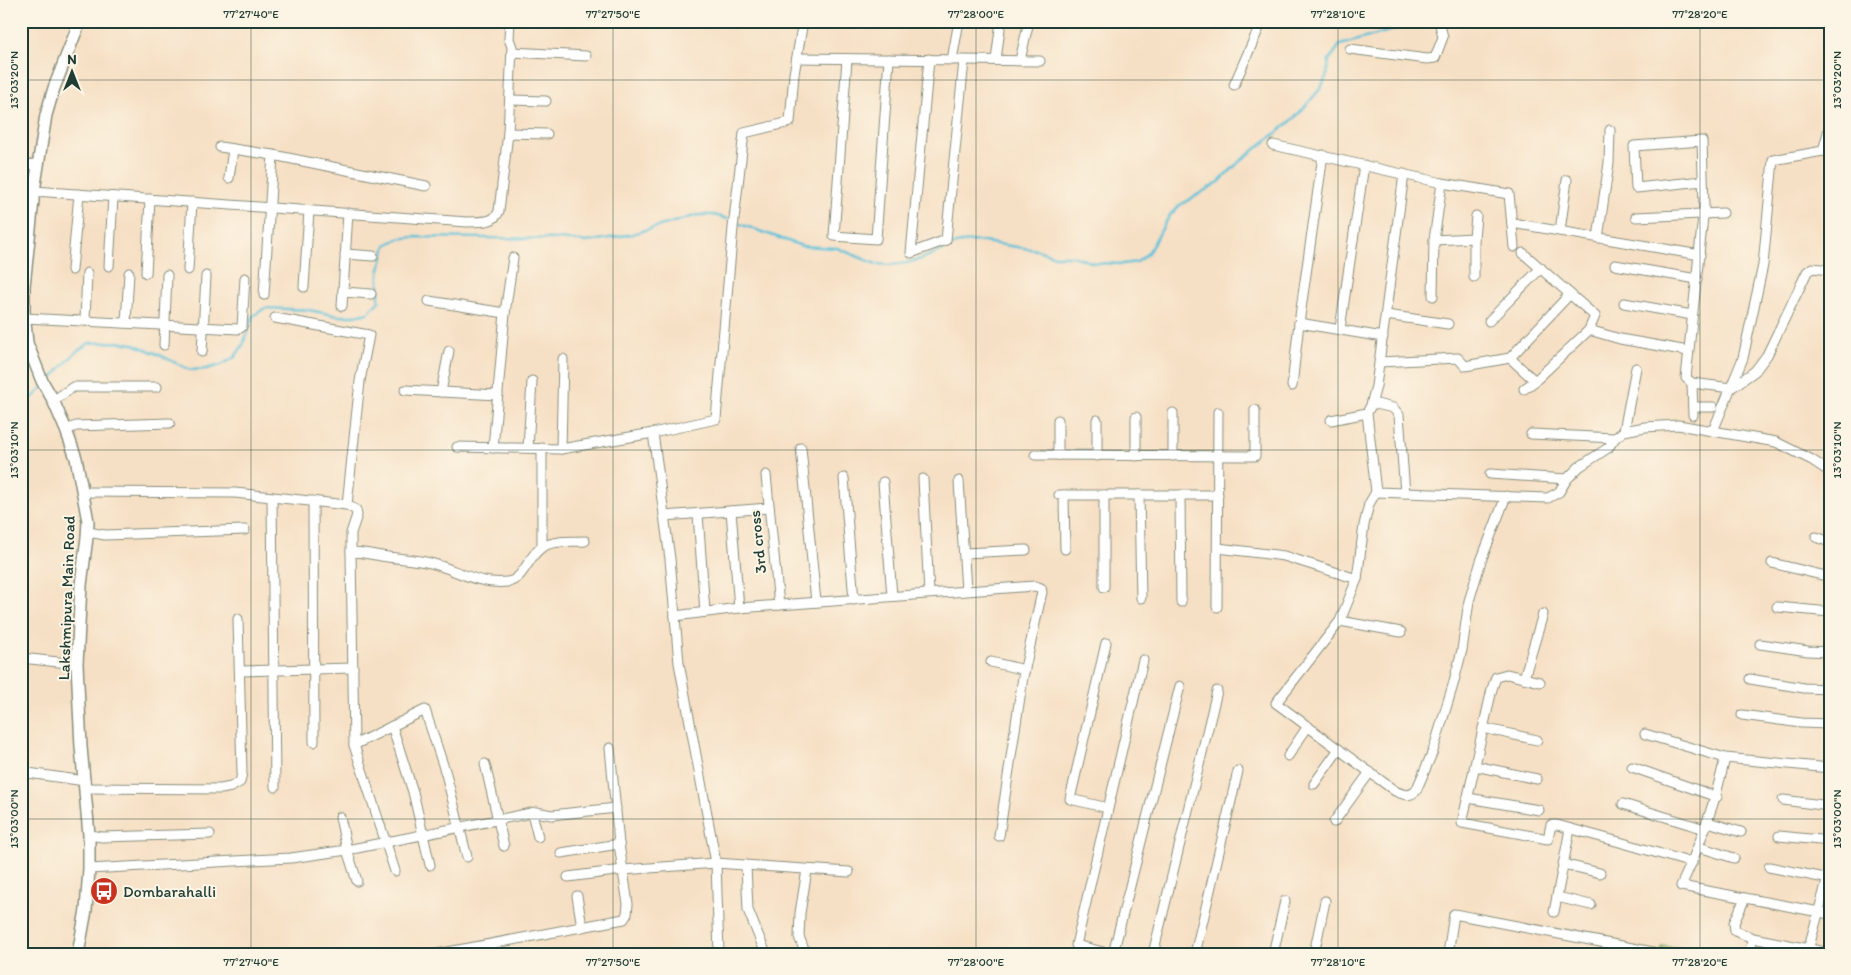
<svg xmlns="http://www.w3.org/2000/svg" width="1851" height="975" viewBox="0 0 1851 975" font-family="Itim,sans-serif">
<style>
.green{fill:#a4cf7c;stroke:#628658}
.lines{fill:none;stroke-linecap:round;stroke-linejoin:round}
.stream{stroke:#5bc0d9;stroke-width:2.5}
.minor-casing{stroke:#8a8e7c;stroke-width:11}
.major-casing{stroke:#8a8e7c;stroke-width:14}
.minor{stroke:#fff;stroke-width:9}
.major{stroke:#fff;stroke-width:11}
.ticks{fill:none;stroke:#1f3d34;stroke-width:1;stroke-opacity:0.45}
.labels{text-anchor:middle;stroke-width:4;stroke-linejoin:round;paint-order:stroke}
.street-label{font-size:16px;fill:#1f3d34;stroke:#fcf5e5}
.poi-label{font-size:16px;fill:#1f3d34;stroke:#fcf5e5;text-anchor:start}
.neatline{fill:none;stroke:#1f3d34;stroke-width:2}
.ticks-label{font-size:12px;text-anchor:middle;fill:#1f3d34}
</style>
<rect width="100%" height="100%" fill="#fcf5e5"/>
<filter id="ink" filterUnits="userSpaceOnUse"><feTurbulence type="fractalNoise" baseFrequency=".02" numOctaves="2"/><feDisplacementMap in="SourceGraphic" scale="10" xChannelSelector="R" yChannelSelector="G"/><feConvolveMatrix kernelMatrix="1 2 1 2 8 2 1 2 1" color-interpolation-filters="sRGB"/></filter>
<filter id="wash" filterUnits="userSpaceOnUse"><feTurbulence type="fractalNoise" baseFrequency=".0096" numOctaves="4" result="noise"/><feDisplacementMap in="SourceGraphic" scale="20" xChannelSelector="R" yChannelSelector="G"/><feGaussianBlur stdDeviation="1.12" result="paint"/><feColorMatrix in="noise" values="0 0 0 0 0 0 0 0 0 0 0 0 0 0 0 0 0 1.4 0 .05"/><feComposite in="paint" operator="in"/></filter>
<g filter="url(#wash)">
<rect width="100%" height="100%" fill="#f6e0c5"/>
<polygon class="green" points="1662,946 1721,951 1721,954 1661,954"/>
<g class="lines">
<g class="stream">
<polyline points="740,224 802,246 837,248 876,264 890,265 906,263 921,259 961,242 977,241 1037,250 1055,256 1072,256 1094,263 1123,264 1137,262 1148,253 1170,215 1180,205 1219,182 1240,161 1289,123 1301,111 1321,88 1327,75 1329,60 1340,45 1425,21"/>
<polyline points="48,382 76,352 89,343 118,342 133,344 160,355 190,370 206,369 221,365 235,357 243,345 253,316 265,308 309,310 338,316 354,316 368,313 379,301 379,273 386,245 398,239 413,237 559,239 587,242 632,234 698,215 714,215 728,219"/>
<polyline points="21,410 42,388"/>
</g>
</g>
</g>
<g filter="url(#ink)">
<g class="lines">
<g class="minor-casing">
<g id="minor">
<polyline points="1350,49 1427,59 1435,58 1443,37 1439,21"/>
<polyline points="512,52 586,56"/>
<polyline points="797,58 1040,61"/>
<polyline points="847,59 834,236 876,239 889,59"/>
<polyline points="929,59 911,253 946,240 964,61"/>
<polyline points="952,60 959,21"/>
<polyline points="996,60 1001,21"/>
<polyline points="1020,60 1029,21"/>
<polyline points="1234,85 1262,21"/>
<polyline points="510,100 546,101"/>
<polyline points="1830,125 1823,151 1830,153"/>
<polyline points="508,133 547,134"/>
<polyline points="1273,145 1442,183 1509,194 1514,247"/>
<polyline points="220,147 273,155 426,186"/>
<polyline points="21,165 38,164"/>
<polyline points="1404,174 1376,386 1371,405 1367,413 1376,492 1548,498 1559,492 1567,479 1579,467 1608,448 1615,438 1624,431 1645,427 1678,425 1776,442 1812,460 1830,472"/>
<polyline points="229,178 233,149"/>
<polyline points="1703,181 1636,188 1634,146 1702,141 1704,207 1686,378 1692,383 1731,388 1755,371 1767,355 1807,272 1812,268 1830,270"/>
<path d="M34 191 467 222C480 221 494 224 499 211L508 133 512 47 509 39 510 21"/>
<polyline points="21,208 32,207"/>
<polyline points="1636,217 1723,213"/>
<polyline points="1512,223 1700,255"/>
<polyline points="1560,231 1567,180"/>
<polyline points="1598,238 1609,163 1610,130"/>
<polyline points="1434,240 1474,238 1476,216"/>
<polyline points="345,254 373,256"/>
<polyline points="1615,265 1697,279"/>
<polyline points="109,266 113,197"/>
<polyline points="72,270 79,194"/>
<polyline points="188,270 192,202"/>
<polyline points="146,273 150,199"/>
<polyline points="1474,277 1474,238"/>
<polyline points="304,287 309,211"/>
<polyline points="343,292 371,294"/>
<polyline points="264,295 273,155"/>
<polyline points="1433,296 1434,240 1442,183"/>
<polyline points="429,301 505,313"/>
<polyline points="1624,303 1692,315"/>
<polyline points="342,306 348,213"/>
<polyline points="1386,315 1448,324"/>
<polyline points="24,318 238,329 242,327 245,278"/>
<polyline points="275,318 369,335 360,381 347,505"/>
<polyline points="85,320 87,273"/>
<polyline points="1489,321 1541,268"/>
<polyline points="126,323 129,273"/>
<polyline points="1299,323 1383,337"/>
<polyline points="1340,329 1364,165"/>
<polyline points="1589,330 1620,339 1688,351"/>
<polyline points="164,345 167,275"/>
<polyline points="202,352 206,276"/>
<polyline points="1510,358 1570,294"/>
<polyline points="1380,362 1458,358 1465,366 1510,358 1535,381 1589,330 1595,316 1523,253"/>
<polyline points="1692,383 1693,415"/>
<polyline points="1292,386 1299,323 1323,155"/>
<polyline points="1524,389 1535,381"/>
<polyline points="405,390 498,395"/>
<polyline points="441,392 449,351"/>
<polyline points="53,401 73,387 157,387"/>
<polyline points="1372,403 1393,408 1399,415 1405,493"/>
<polyline points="1693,407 1713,407"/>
<polyline points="1173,413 1173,456"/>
<polyline points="1136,417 1136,456"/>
<polyline points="1331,420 1367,413"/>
<polyline points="66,430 76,426 170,423"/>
<polyline points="1624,431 1636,368"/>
<polyline points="1713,431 1743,358 1763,265 1773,160 1823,151"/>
<polyline points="1531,434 1615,438"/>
<polyline points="457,447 561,449 653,433"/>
<polyline points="493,448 505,313 513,258"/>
<polyline points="528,448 532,381"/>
<polyline points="542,448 542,547"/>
<polyline points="801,448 816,602"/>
<polyline points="561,449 563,359"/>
<polyline points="1035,455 1255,456 1255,410"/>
<polyline points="1058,455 1058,420"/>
<polyline points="1097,456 1097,420"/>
<polyline points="1490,474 1567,479"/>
<polyline points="766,475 779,605"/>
<polyline points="844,478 854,600"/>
<polyline points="923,479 929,593"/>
<polyline points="959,481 966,590"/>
<polyline points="883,482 892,596"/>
<path d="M83 492 235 493 347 505 356 510 357 515 351 533V552C361 552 370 554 381 556 399 559 416 559 434 564 459 571 479 585 507 582 524 581 528 554 544 546 556 540 571 542 585 541"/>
<path d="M1376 492 1369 504 1364 525 1357 579 1340 621 1276 703 1395 791C1404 795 1409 797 1416 791L1433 751 1453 685 1462 650 1469 601 1481 561 1506 496"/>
<polyline points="1059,495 1218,495"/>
<polyline points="1064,495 1065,549"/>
<polyline points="1104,495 1104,587"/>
<polyline points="1139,495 1141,598"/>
<polyline points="1180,495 1181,602"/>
<polyline points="272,497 275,787"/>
<polyline points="313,501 314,742"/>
<polyline points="731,511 739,608"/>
<polyline points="698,514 705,612"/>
<polyline points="664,516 769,508"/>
<polyline points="88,532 105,535 245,530"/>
<polyline points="1816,537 1830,542"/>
<polyline points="1218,548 1284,556 1357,579"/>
<polyline points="351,552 354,745 395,871"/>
<polyline points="965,553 1026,550"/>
<polyline points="1772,563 1830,577"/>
<polyline points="1217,607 1218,412"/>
<polyline points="1777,607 1830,612"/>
<polyline points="675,616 739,608 1035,586 1041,588 1042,592 1023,677 999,836"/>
<polyline points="1340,621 1401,632"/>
<polyline points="1106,643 1070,799 1108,808"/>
<polyline points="1760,644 1808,651 1830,652"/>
<polyline points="21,658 77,664"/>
<polyline points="991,662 1025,670"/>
<polyline points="240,671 353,668"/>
<polyline points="1524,678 1543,614"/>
<polyline points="1750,679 1804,688 1830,689"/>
<polyline points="1540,682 1507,674 1496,677 1492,689 1462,823 1548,839 1551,825 1557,825 1623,843 1692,863"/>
<polyline points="1742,715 1801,723 1830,724"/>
<polyline points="392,726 413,792 430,865"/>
<polyline points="1483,728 1537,740"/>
<polyline points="1645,734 1725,758 1830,768"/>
<polyline points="354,745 425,710 446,774 467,857"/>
<polyline points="1288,756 1308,726"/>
<path d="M1725 758C1715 804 1701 843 1681 886L1830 914"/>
<polyline points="485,764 504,846"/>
<polyline points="1475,766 1537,779"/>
<polyline points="1632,767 1717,797"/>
<polyline points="21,772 85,781"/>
<polyline points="1314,784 1339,749"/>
<polyline points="86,788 221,789 231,787 240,782 242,773 238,619"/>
<polyline points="1468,798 1539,810"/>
<polyline points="1783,800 1830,806"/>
<polyline points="1623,804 1705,829"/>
<polyline points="532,813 538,837"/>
<polyline points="340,817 347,850 357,881"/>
<polyline points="1334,822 1370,772"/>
<polyline points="1708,822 1741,832"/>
<polyline points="89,835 102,837 210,834"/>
<polyline points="1779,836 1830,841"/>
<polyline points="1699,847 1734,858"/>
<polyline points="561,853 619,844"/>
<polyline points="1563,864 1600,873"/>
<polyline points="746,865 748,910 766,954"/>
<polyline points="1769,867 1830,879"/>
<polyline points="89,869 291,858 347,850 536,812 552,815 616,808"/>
<polyline points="568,877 623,870 716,863 849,872"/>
<polyline points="577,896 582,927"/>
<polyline points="1557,897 1591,905"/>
<polyline points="1745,898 1734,923 1735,931 1753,938 1830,953"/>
<polyline points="1554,912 1570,829"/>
<polyline points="437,954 624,919 627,914 628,904 619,844 610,748"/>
<polyline points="719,954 716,863 679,663 670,559 653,433 716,419 733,228 744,133 790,122 794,74 803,21"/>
<polyline points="806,954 799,937 800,913 807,870"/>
<polyline points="1111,954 1076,945 1143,660"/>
<polyline points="1113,954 1180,686"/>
<polyline points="1153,954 1217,691"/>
<polyline points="1195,954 1238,771"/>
<polyline points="1273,954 1285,901"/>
<polyline points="1314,954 1325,901"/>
<polyline points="1448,954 1454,914 1653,952 1653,954"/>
<polyline points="1749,954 1753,938"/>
<polyline points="1807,954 1830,870"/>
</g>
</g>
<g class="major-casing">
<polyline id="major" points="78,954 86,910 89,869 89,835 81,747 77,664 81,585 87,537 88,521 76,458 66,430 52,398 42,381 27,343 24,312 24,286 34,191 46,115 54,88 80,21"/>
</g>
<use href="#minor" class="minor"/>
<use href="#major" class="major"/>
</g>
</g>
<path class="ticks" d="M251 21V954M613 21V954M976 21V954M1338 21V954M1700 21V954M21 80H1830M21 450H1830M21 819H1830"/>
<defs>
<g id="bus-disc" transform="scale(1.4375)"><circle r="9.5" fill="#c8321e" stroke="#fcf5e5"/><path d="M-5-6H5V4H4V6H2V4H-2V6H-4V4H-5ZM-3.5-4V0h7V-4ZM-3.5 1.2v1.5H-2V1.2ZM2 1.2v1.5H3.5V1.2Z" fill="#fff"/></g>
</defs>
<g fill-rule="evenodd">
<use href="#bus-disc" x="104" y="891"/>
</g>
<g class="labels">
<g class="street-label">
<text transform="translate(757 542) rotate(-96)" y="6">3rd cross</text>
<text transform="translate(66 598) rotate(-88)" y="6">Lakshmipura Main Road</text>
</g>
<g class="poi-label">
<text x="123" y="897">Dombarahalli</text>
</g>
</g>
<rect width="1851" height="975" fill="none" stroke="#fcf5e5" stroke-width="55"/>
<g transform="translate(72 72)" stroke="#fcf5e5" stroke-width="4" paint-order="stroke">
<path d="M0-4L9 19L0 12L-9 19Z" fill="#1f3d34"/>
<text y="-8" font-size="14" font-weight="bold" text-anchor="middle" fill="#1f3d34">N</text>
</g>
<rect x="28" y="28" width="1796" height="920" class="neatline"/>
<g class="ticks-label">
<text x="251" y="18">77°27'40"E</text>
<text x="613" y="18">77°27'50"E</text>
<text x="976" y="18">77°28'00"E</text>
<text x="1338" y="18">77°28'10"E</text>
<text x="1700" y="18">77°28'20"E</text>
<text transform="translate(14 80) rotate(-90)" y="4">13°03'20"N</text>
<text transform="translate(1837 80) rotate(-90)" y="4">13°03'20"N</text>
<text transform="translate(14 450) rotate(-90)" y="4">13°03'10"N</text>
<text transform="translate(1837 450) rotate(-90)" y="4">13°03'10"N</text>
<text transform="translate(14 819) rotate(-90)" y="4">13°03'00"N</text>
<text transform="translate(1837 819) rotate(-90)" y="4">13°03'00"N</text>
<text x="251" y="966">77°27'40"E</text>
<text x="613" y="966">77°27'50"E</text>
<text x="976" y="966">77°28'00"E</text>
<text x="1338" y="966">77°28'10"E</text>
<text x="1700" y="966">77°28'20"E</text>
</g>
</svg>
